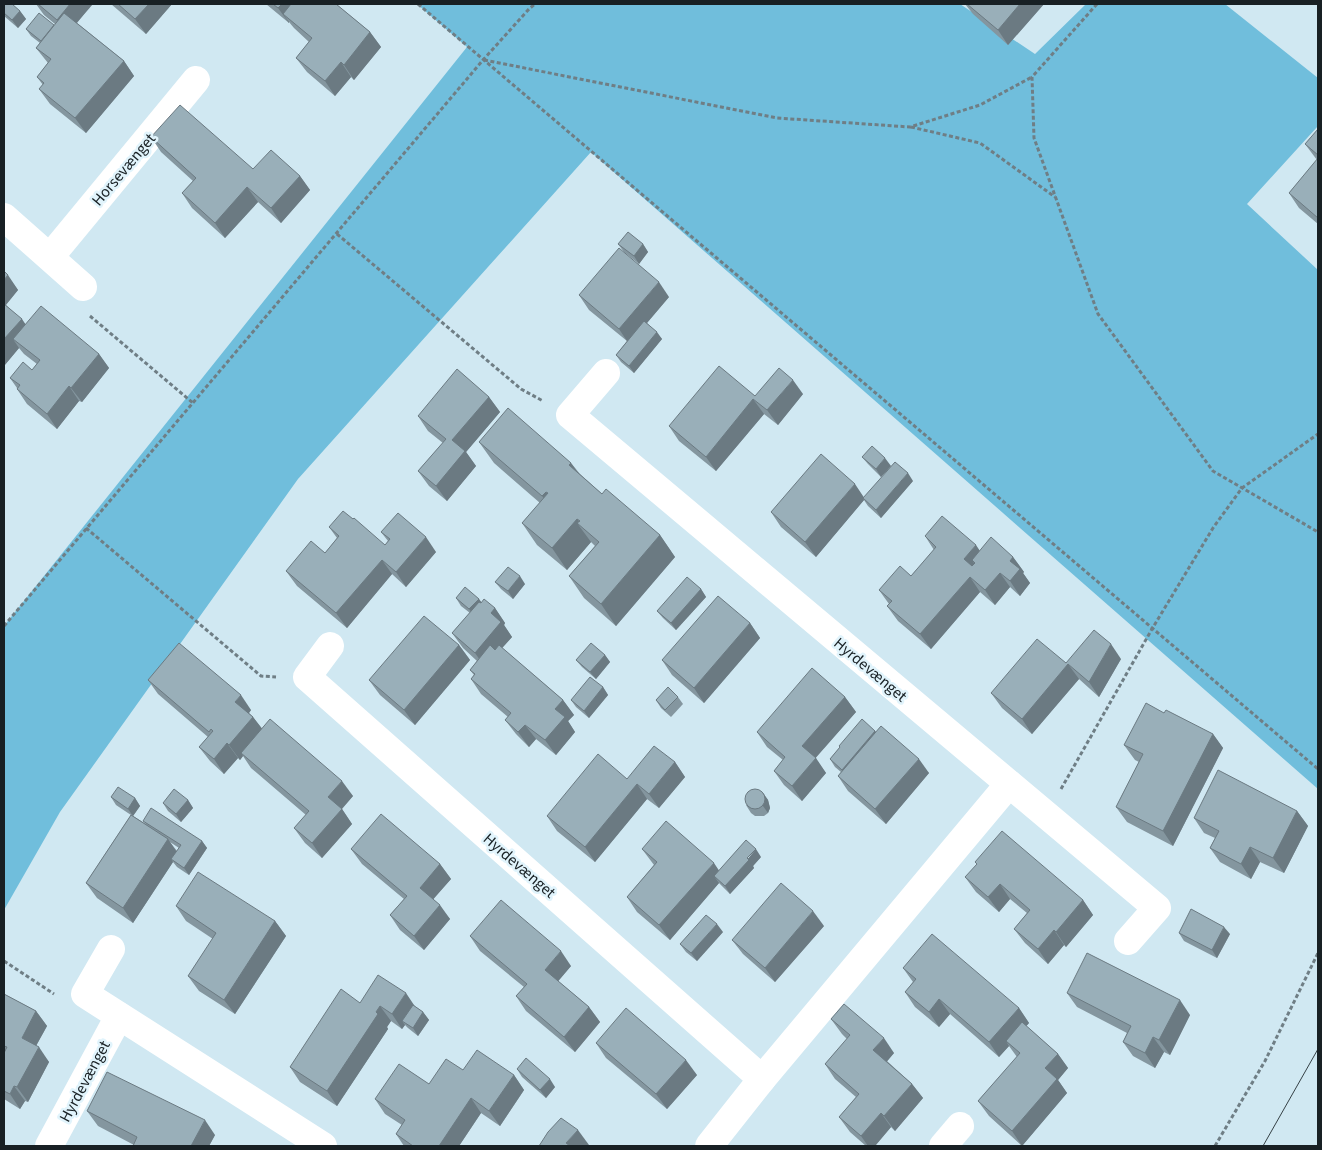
<svg xmlns="http://www.w3.org/2000/svg" width="1322" height="1150" viewBox="0 0 1322 1150" font-family="'Source Sans 3',sans-serif">
<style>
.green{fill:#70bedc}
.lines{fill:none;stroke-linecap:round;stroke-linejoin:round}
.path{stroke:#6f7e85;stroke-width:3;stroke-dasharray:4 2.5;stroke-linecap:butt}
.minor{stroke:#fff;stroke-width:28}
.tram{stroke:#354045;stroke-width:1}
.wall{fill:#84969f;fill-rule:evenodd}
.shaded-wall{fill:#6b7a82}
.building{fill:#99afb9;stroke:#6b7a82}
.labels{text-anchor:middle;stroke-width:5;stroke-linejoin:round;paint-order:stroke}
.street-label{font-size:16px;fill:#182024;stroke:#e1f4fc}
</style>
<rect width="100%" height="100%" fill="#d0e8f2"/>
<polygon class="green" points="417,4 960,4 1035,54 1086,4 1225,4 1318,78 1318,126 1247,204 1318,270 1318,789 591,152 298,479 60,812 4,910 4,626 467,47"/>
<g class="lines">
<g class="path">
<polyline points="418,4 1318,769"/>
<polyline points="1097,4 1032,77 1034,138 1098,314 1213,471 1318,532"/>
<polyline points="484,60 777,118 910,127 980,105 1032,77"/>
<polyline points="911,127 980,143 1055,197"/>
<polyline points="337,234 521,389 543,401"/>
<polyline points="90,316 193,403"/>
<polyline points="86,528 261,676 276,677"/>
<polyline points="4,626 483,60 529,9 535,4"/>
<polyline points="1061,789 1152,629 1213,528 1242,488 1318,434"/>
<polyline points="4,961 54,994"/>
<polyline points="1215,1146 1265,1061 1318,953"/>
</g>
<g class="minor">
<polyline points="4,217 83,287"/>
<polyline points="50,257 196,80"/>
<polyline points="606,373 570,415 1157,908 1128,941"/>
<polyline points="330,646 307,677 762,1079"/>
<polyline points="111,949 85,994 323,1146"/>
<polyline points="49,1146 119,1016"/>
<polyline points="709,1146 762,1079 1009,784"/>
<polyline points="943,1146 960,1126"/>
</g>
<polyline class="tram" points="1263,1146 1318,1049"/>
</g>
<g class="wall">
<polygon points="4,4 20,11 26,19 18,28 4,16"/>
<polygon points="36,4 92,4 77,23 124,61 134,76 86,133 50,104 39,89 43,85 37,77 48,63 36,48 40,43 31,36 26,29 55,25 55,24 44,15"/>
<polygon points="111,4 172,4 146,34"/>
<polygon points="266,4 336,4 370,32 381,47 354,80 351,77 335,96 307,72 296,58 309,42 294,28 289,22 289,23"/>
<polygon points="965,4 1044,4 1008,45 973,14"/>
<polygon points="1318,129 1318,224 1299,208 1289,193 1317,160 1305,144"/>
<polygon points="151,137 253,169 300,176 310,190 281,223 258,202 225,238 192,208 182,193 193,181 161,152"/>
<polygon points="618,244 643,244 648,252 639,264 624,252"/>
<polygon points="4,271 18,290 6,305 25,324 99,354 109,368 82,402 79,401 57,429 27,404 17,389 17,388 10,378 32,370 37,364 24,354 19,348 4,366"/>
<polygon points="579,295 669,297 647,323 662,339 634,373 621,362 616,355 627,341 589,310"/>
<polygon points="803,394 778,425 764,414 716,471 679,441 669,426 755,396"/>
<polygon points="489,397 500,412 466,452 476,466 447,501 429,486 418,471 443,443 428,431 418,416"/>
<polygon points="479,442 571,463 580,474 602,494 660,535 675,557 616,626 584,598 569,576 595,546 591,542 567,570 537,545 522,523 540,503 494,463"/>
<polygon points="862,457 891,466 881,477 868,464"/>
<polygon points="913,481 881,518 868,506 864,500 816,557 781,527 771,512 864,497"/>
<polygon points="329,527 385,545 388,541 381,532 436,552 406,587 392,574 347,628 297,586 286,571 325,553 337,538"/>
<polygon points="925,536 980,551 1013,557 1024,572 1023,573 1030,583 1020,596 1010,587 995,605 980,592 931,649 898,621 887,606 889,604 879,590 911,576 934,550"/>
<polygon points="495,582 525,584 513,599 501,589"/>
<polygon points="701,589 706,597 676,630 663,618 657,611"/>
<polygon points="456,598 479,599 481,602 495,608 505,623 504,625 512,637 502,648 563,700 574,715 568,721 575,732 556,755 536,739 529,747 516,734 505,720 508,717 481,694 471,679 474,675 470,670 477,661 463,648 452,633 470,613 461,606"/>
<polygon points="750,623 760,638 704,703 672,675 662,660"/>
<polygon points="459,645 470,660 415,725 380,695 369,680"/>
<polygon points="605,655 610,662 596,679 582,667 576,660"/>
<polygon points="1121,659 1099,697 1079,679 1032,734 1002,708 991,693 1066,663"/>
<polygon points="148,680 251,710 249,713 253,717 261,728 353,796 342,809 352,824 322,858 305,843 294,828 306,815 251,768 243,756 240,760 238,758 224,774 210,761 199,747 208,737 158,694"/>
<polygon points="603,687 608,695 589,718 576,707 571,700"/>
<polygon points="678,697 683,704 671,717 661,708 656,700"/>
<polygon points="845,697 856,712 815,758 826,773 802,801 784,785 774,771 783,760 767,747 757,732"/>
<polygon points="1164,713 1213,734 1223,748 1173,846 1127,822 1116,807 1139,762 1135,760 1124,745"/>
<polygon points="875,731 929,773 886,824 848,791 838,776 841,772 835,767 830,759 840,747 839,746"/>
<polygon points="675,762 685,777 659,808 647,799 595,862 557,831 547,816 627,779"/>
<polygon points="763,793 768,800 770,808 768,813 764,816 755,816 751,813 746,805"/>
<path d="M111 797 135 798 140 806 133 816 146 824 143 821 202 841 207 848 189 875 177 867 173 862 133 923 97 898 86 883 131 815 116 805ZM170 842 179 848 177 851Z"/>
<polygon points="188,800 193,808 181,822 168,811 163,803"/>
<polygon points="1297,811 1308,826 1284,873 1260,862 1251,879 1220,862 1210,848 1215,838 1204,833 1194,818"/>
<polygon points="351,849 440,864 451,879 433,899 450,919 424,950 400,930 390,915 404,899 362,864"/>
<polygon points="642,849 719,871 761,857 753,866 754,868 730,894 719,883 670,940 637,912 627,897 654,865"/>
<polygon points="965,877 1083,900 1093,915 1066,947 1064,945 1048,964 1025,943 1014,929 1027,913 1010,899 999,912 976,892"/>
<polygon points="176,906 275,921 286,936 235,1014 199,991 188,976 213,939 186,921"/>
<polygon points="824,926 775,982 743,954 732,940"/>
<polygon points="723,932 697,961 686,952 680,944"/>
<polygon points="1179,933 1230,934 1217,958 1184,941"/>
<polygon points="470,936 571,966 558,981 589,1007 600,1022 575,1052 526,1011 516,996 524,987 480,951"/>
<polygon points="903,968 1019,1008 1029,1023 1026,1026 1058,1054 1068,1068 1058,1080 1067,1093 1022,1146 989,1116 978,1101 1017,1057 1009,1046 999,1057 950,1014 939,1027 915,1007 905,992 913,982"/>
<polygon points="1067,993 1190,1015 1170,1055 1164,1052 1155,1068 1133,1056 1123,1042 1127,1033 1077,1007"/>
<polygon points="4,994 36,1011 47,1026 36,1046 49,1062 28,1102 25,1101 20,1109 4,1099"/>
<polygon points="360,1003 416,1007 423,1012 429,1020 418,1036 408,1028 405,1025 402,1029 391,1021 387,1027 388,1029 337,1106 300,1082 290,1067"/>
<polygon points="831,1019 894,1053 887,1061 912,1084 923,1098 895,1131 891,1127 875,1146 866,1146 850,1132 839,1117 856,1097 835,1079 825,1064 847,1039 842,1034"/>
<polygon points="596,1043 697,1075 667,1109 606,1058"/>
<polygon points="517,1069 555,1087 546,1098 522,1077"/>
<polygon points="463,1070 514,1075 524,1090 500,1126 481,1113 459,1146 404,1146 396,1134 402,1125 385,1114 375,1099 429,1084"/>
<polygon points="87,1111 215,1135 209,1146 133,1146 134,1145 98,1126"/>
</g>
<g class="shaded-wall">
<polygon points="70,4 93,4 67,34 57,20"/>
<polygon points="149,4 172,4 146,34 135,19"/>
<polygon points="282,4 305,4 283,14 289,22 289,23 278,8"/>
<polygon points="1020,4 1044,4 1008,45 998,30"/>
<polygon points="20,11 26,19 18,28 12,20"/>
<polygon points="370,32 381,47 354,80 344,65"/>
<polygon points="124,61 134,76 86,133 75,118"/>
<polygon points="341,62 351,77 335,96 325,81"/>
<polygon points="300,176 310,190 281,223 271,208"/>
<polygon points="247,187 258,202 225,238 215,223"/>
<polygon points="643,244 648,252 639,264 634,256"/>
<polygon points="8,275 18,290 4,307 4,280"/>
<polygon points="659,282 669,297 629,344 619,329"/>
<polygon points="22,319 32,334 13,339 19,348 4,366 4,339"/>
<polygon points="657,332 662,339 634,373 629,366"/>
<polygon points="99,354 109,368 82,402 71,388"/>
<polygon points="793,380 803,394 778,425 767,410"/>
<polygon points="69,386 79,401 57,429 47,414"/>
<polygon points="489,397 500,412 466,452 476,466 447,501 436,486 452,440"/>
<polygon points="753,399 764,414 716,471 706,457"/>
<polygon points="885,458 891,466 881,477 876,469"/>
<polygon points="571,463 586,484 569,465"/>
<polygon points="908,473 913,481 881,518 876,510"/>
<polygon points="855,484 865,499 863,498 864,500 816,557 805,542"/>
<polygon points="546,492 561,513 558,518 542,496"/>
<polygon points="577,519 585,529 577,523 591,542 567,570 552,548"/>
<polygon points="660,535 675,557 616,626 601,604"/>
<polygon points="426,537 436,552 406,587 396,572"/>
<polygon points="976,545 986,560 975,563 972,560 978,569 974,574 964,559"/>
<polygon points="1013,557 1024,572 1023,573 1030,583 1020,596 1010,581 1010,561"/>
<polygon points="382,560 392,574 347,628 336,613"/>
<polygon points="1000,573 1010,587 995,605 985,590"/>
<polygon points="520,576 525,584 513,599 508,591"/>
<polygon points="970,577 980,592 931,649 920,634"/>
<polygon points="701,589 706,597 676,630 671,623"/>
<polygon points="479,599 484,606 475,617 469,609"/>
<polygon points="495,608 505,623 504,625 512,637 485,667 475,653 491,613"/>
<polygon points="750,623 760,638 704,703 694,688"/>
<polygon points="1111,644 1121,659 1099,697 1089,682"/>
<polygon points="459,645 470,660 415,725 404,710"/>
<polygon points="605,655 610,662 596,679 590,672"/>
<polygon points="1068,664 1079,679 1032,734 1022,719"/>
<polygon points="603,687 608,695 589,718 584,711"/>
<polygon points="241,695 251,710 246,717 235,702"/>
<polygon points="845,697 856,712 813,761 802,746"/>
<polygon points="563,700 574,715 568,721 575,732 556,755 545,740 555,709"/>
<polygon points="253,717 264,731 241,753 243,756 240,760 229,745"/>
<polygon points="525,725 536,739 529,747 518,732"/>
<polygon points="875,731 880,738 847,777 842,770"/>
<polygon points="1213,734 1223,748 1173,846 1163,831"/>
<polygon points="227,743 238,758 224,774 214,759"/>
<polygon points="816,758 826,773 802,801 792,786"/>
<polygon points="919,759 929,773 886,824 875,809"/>
<polygon points="675,762 685,777 659,808 649,794"/>
<polygon points="342,781 353,796 339,812 328,797"/>
<polygon points="637,784 647,799 595,862 585,847"/>
<polygon points="763,793 768,800 770,808 768,813 763,806"/>
<polygon points="135,798 140,806 133,816 128,809"/>
<polygon points="188,800 193,808 181,822 176,814"/>
<polygon points="342,809 352,824 322,858 312,843"/>
<polygon points="1297,811 1308,826 1284,873 1273,858"/>
<polygon points="168,839 178,854 171,859 173,862 133,923 123,908"/>
<polygon points="202,841 207,848 189,875 184,868"/>
<polygon points="1250,847 1260,862 1251,879 1241,864"/>
<polygon points="756,849 761,857 753,866 754,868 730,894 725,886"/>
<polygon points="714,863 724,878 714,876 719,883 670,940 659,925"/>
<polygon points="440,864 451,879 430,903 420,888"/>
<polygon points="1000,884 1010,899 999,912 988,897"/>
<polygon points="1083,900 1093,915 1066,947 1056,932"/>
<polygon points="440,905 450,919 424,950 414,936"/>
<polygon points="813,911 824,926 775,982 765,968"/>
<polygon points="275,921 286,936 235,1014 224,1000"/>
<polygon points="717,924 723,932 697,961 691,953"/>
<polygon points="1224,927 1230,934 1217,958 1212,950"/>
<polygon points="1054,930 1064,945 1048,964 1038,949"/>
<polygon points="561,951 571,966 555,985 545,970"/>
<polygon points="406,993 416,1008 402,1021 405,1025 402,1029 392,1014"/>
<polygon points="939,999 950,1014 939,1027 929,1012"/>
<polygon points="1180,1000 1190,1015 1170,1055 1159,1040"/>
<polygon points="380,1006 391,1021 387,1027 388,1029 337,1106 327,1091"/>
<polygon points="589,1007 600,1022 575,1052 564,1037"/>
<polygon points="1019,1008 1029,1023 1010,1045 1006,1041 1009,1046 999,1057 989,1042"/>
<polygon points="36,1011 47,1026 32,1053 22,1038"/>
<polygon points="423,1012 429,1020 418,1036 413,1028"/>
<polygon points="1153,1037 1164,1052 1155,1068 1145,1053"/>
<polygon points="884,1038 894,1053 884,1065 873,1050"/>
<polygon points="39,1047 49,1062 28,1102 17,1087"/>
<polygon points="1058,1054 1068,1068 1058,1080 1067,1093 1022,1146 1012,1131 1045,1068"/>
<polygon points="686,1060 697,1075 667,1109 656,1094"/>
<polygon points="514,1075 524,1090 500,1126 489,1111"/>
<polygon points="550,1079 555,1087 546,1098 540,1090"/>
<polygon points="912,1084 923,1098 895,1131 884,1116"/>
<polygon points="14,1086 25,1101 20,1109 10,1094"/>
<polygon points="471,1098 481,1113 459,1146 439,1146"/>
<polygon points="881,1113 891,1127 875,1146 868,1146 861,1136"/>
<polygon points="205,1120 215,1135 209,1146 191,1146"/>
<polygon points="578,1130 589,1145 587,1146 568,1146 566,1143"/>
</g>
<g class="building">
<polygon points="4,4 12,4 20,11 12,20 4,13"/>
<polygon points="38,4 70,4 57,20"/>
<polygon points="118,4 149,4 135,19"/>
<polygon points="273,4 282,4 278,8"/>
<polygon points="291,4 336,4 370,32 344,65 341,62 325,81 296,58 312,38 283,14"/>
<polygon points="967,4 1020,4 998,30"/>
<polygon points="39,13 54,25 41,41 26,29"/>
<polygon points="64,13 124,61 75,118 39,89 44,83 37,77 51,59 36,48"/>
<polygon points="180,105 253,169 271,150 300,176 271,208 247,187 215,223 182,193 196,178 151,137"/>
<polygon points="1318,129 1318,155 1305,144"/>
<polygon points="1318,158 1318,218 1289,193"/>
<polygon points="628,232 643,244 634,256 618,244"/>
<polygon points="619,248 659,282 619,329 579,295"/>
<polygon points="4,271 8,275 4,280"/>
<polygon points="4,304 22,319 4,339"/>
<polygon points="41,306 99,354 71,388 69,386 47,414 17,389 20,385 10,378 23,362 32,370 40,360 13,339"/>
<polygon points="644,321 657,332 629,366 616,355"/>
<polygon points="719,366 755,396 779,368 793,380 767,410 753,399 706,457 669,426"/>
<polygon points="457,369 489,397 452,440 465,451 436,486 418,471 446,439 418,416"/>
<polygon points="508,408 571,463 569,465 602,494 606,489 660,535 601,604 569,576 599,542 577,523 580,521 577,519 552,548 522,523 548,493 546,492 542,496 479,442"/>
<polygon points="872,446 885,458 876,469 862,457"/>
<polygon points="821,454 855,484 805,542 771,512"/>
<polygon points="895,462 908,473 876,510 863,498"/>
<polygon points="343,511 353,519 354,518 385,545 390,539 381,532 398,513 426,537 396,572 382,560 336,613 286,571 311,541 325,553 339,536 329,527"/>
<polygon points="942,516 976,545 964,559 972,566 975,563 972,560 991,537 1013,557 1010,561 1020,569 1010,581 1000,573 985,590 970,577 920,634 887,606 892,601 879,590 900,566 911,576 936,547 925,536"/>
<polygon points="508,567 520,576 508,591 495,582"/>
<polygon points="687,577 701,589 671,623 657,611"/>
<polygon points="465,587 479,599 469,609 456,598"/>
<polygon points="718,596 750,623 694,688 662,660"/>
<polygon points="484,599 495,608 491,613 501,622 475,653 452,633 479,602 481,603"/>
<polygon points="424,616 459,645 404,710 369,680"/>
<polygon points="1094,630 1111,644 1089,682 1068,664 1022,719 991,693 1037,639 1066,663"/>
<polygon points="179,643 241,695 235,702 253,717 229,745 227,743 214,759 199,747 213,731 211,729 209,732 148,680"/>
<polygon points="591,643 605,655 590,672 576,660"/>
<polygon points="490,645 495,650 499,645 563,700 555,709 565,717 545,740 525,725 518,732 505,720 511,713 471,679 475,674 470,670"/>
<polygon points="812,668 845,697 802,746 816,758 792,786 774,771 785,757 757,732"/>
<polygon points="590,677 603,687 584,711 571,700"/>
<polygon points="668,687 678,697 665,710 656,700"/>
<polygon points="1146,703 1164,713 1166,710 1213,734 1163,831 1116,807 1143,754 1124,745"/>
<polygon points="270,719 342,781 328,797 342,809 312,843 294,828 309,811 241,753"/>
<polygon points="862,719 875,731 842,770 830,759 840,747 839,746"/>
<polygon points="881,726 919,759 875,809 838,776"/>
<polygon points="654,746 675,762 649,794 637,784 585,847 547,816 598,754 627,779"/>
<polygon points="1218,770 1297,811 1273,858 1250,847 1241,864 1210,848 1219,831 1194,818"/>
<polygon points="118,787 135,798 128,809 111,797"/>
<circle cx="755" cy="799" r="10"/>
<polygon points="174,789 188,800 176,814 163,803"/>
<polygon points="151,808 202,841 184,868 171,859 181,845 143,821"/>
<polygon points="381,814 440,864 420,888 440,905 414,936 390,915 407,896 351,849"/>
<polygon points="131,815 168,839 123,908 86,883"/>
<polygon points="666,821 714,863 659,925 627,897 657,862 642,849"/>
<polygon points="1002,831 1083,900 1056,932 1054,930 1038,949 1014,929 1030,910 1000,884 988,897 965,877 977,864 975,862"/>
<polygon points="746,840 756,849 747,858 749,860 725,886 714,876"/>
<polygon points="198,872 275,921 224,1000 188,976 216,933 176,906"/>
<polygon points="781,883 813,911 765,968 732,940"/>
<polygon points="501,900 561,951 545,970 589,1007 564,1037 516,996 527,984 470,936"/>
<polygon points="1191,909 1224,927 1212,950 1179,933"/>
<polygon points="706,915 717,924 691,953 680,944"/>
<polygon points="932,934 1019,1008 989,1042 939,999 929,1012 905,992 916,979 903,968"/>
<polygon points="1087,953 1180,1000 1159,1040 1153,1037 1145,1053 1123,1042 1131,1026 1067,993"/>
<polygon points="378,975 406,993 392,1014 380,1006 376,1012 378,1014 327,1091 290,1067 341,989 360,1003"/>
<polygon points="4,994 36,1011 22,1038 39,1047 17,1087 14,1086 10,1094 4,1091 4,1053 7,1047 4,1046"/>
<polygon points="844,1004 884,1038 873,1050 912,1084 884,1116 881,1113 861,1136 839,1117 859,1094 825,1064 850,1035 831,1019"/>
<polygon points="413,1005 423,1012 413,1028 402,1021"/>
<polygon points="626,1008 686,1060 656,1094 596,1043"/>
<polygon points="1022,1022 1058,1054 1045,1068 1057,1079 1012,1131 978,1101 1020,1053 1006,1041"/>
<polygon points="477,1050 514,1075 489,1111 471,1098 439,1146 413,1146 396,1134 405,1120 375,1099 399,1064 429,1084 446,1059 463,1070"/>
<polygon points="526,1058 550,1079 540,1090 517,1069"/>
<polygon points="107,1072 205,1120 191,1146 133,1146 137,1137 87,1111"/>
<polygon points="561,1118 578,1130 566,1143 570,1146 539,1146 548,1132"/>
</g>
<g class="labels">
<g class="street-label">
<text transform="translate(123 169) rotate(-50)" y="6">Horsevænget</text>
<text transform="translate(871 669) rotate(40)" y="6">Hyrdevænget</text>
<text transform="translate(520 865) rotate(41)" y="6">Hyrdevænget</text>
<text transform="translate(84 1081) rotate(-62)" y="6">Hyrdevænget</text>
</g>
</g>
<rect width="1322" height="1150" fill="none" stroke="#182024" stroke-width="10"/>
</svg>
